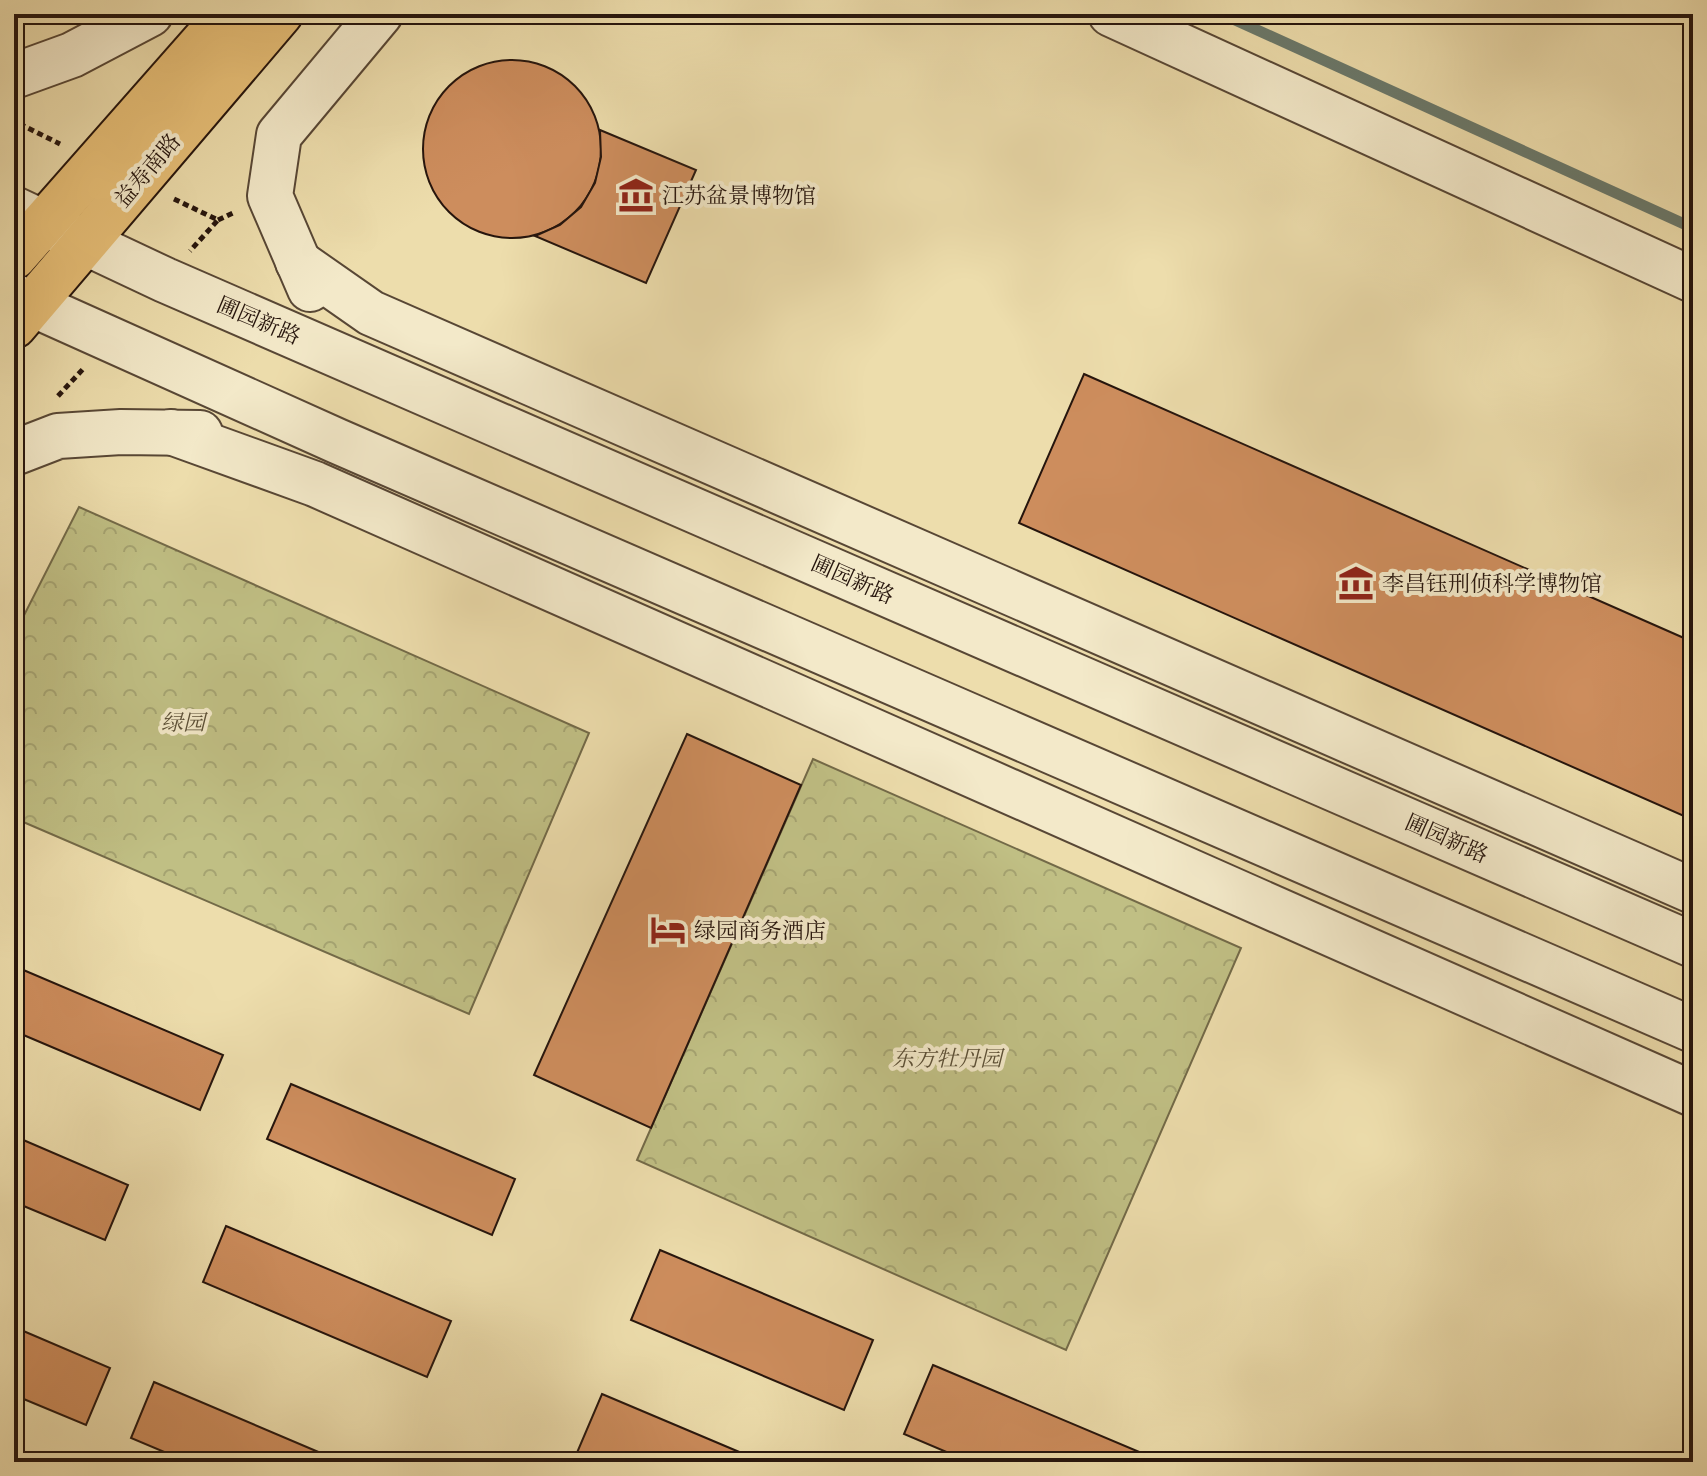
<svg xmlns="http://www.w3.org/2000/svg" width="1707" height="1476" viewBox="0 0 1707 1476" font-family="'Libre Caslon Text','Noto Serif SC',serif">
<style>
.forest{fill:url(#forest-crowns);stroke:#736a48;stroke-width:2}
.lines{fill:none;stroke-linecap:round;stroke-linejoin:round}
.stream{stroke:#6b796b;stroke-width:11}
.building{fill:#cd8d5d;stroke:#26150d;stroke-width:2}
.minor-casing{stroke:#584735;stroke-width:48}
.major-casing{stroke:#26150d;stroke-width:48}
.path{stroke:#26150d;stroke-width:5;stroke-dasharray:6 4;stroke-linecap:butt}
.minor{stroke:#f3e9c9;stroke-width:44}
.major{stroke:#e6be76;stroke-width:44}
.labels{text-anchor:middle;stroke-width:8;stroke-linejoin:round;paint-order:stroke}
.street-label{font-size:22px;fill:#26150d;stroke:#f3e9c9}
.poi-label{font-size:22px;fill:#26150d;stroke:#f3e9c9;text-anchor:start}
.park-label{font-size:22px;font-style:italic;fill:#5c5037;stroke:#f3e9c9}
</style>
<defs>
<pattern id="forest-crowns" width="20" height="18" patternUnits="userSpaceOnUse" patternTransform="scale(2)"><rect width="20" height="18" fill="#c0bf84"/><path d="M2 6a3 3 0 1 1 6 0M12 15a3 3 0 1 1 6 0" fill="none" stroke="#a5a371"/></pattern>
</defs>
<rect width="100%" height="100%" fill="#edddac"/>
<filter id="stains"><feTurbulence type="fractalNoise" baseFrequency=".0025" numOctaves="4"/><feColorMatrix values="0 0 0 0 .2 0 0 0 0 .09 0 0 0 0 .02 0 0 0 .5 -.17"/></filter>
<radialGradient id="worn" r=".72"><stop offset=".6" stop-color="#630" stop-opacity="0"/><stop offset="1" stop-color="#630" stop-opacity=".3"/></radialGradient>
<g class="forest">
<polygon points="79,507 589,733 469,1014 14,818 14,635"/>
<polygon points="813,759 1241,948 1066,1350 637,1160"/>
</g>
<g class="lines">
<polyline class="stream" points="1222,14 1693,228"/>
</g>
<g class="building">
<circle cx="512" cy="149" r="89"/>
<polygon points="600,130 696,170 646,283 535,236 560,225 581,207 595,183 601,157"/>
<polygon points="1084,374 1693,642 1693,820 1019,523"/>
<polygon points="687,734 801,785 651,1128 534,1075"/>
<polygon points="14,966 223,1055 200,1110 14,1031"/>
<polygon points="291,1084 515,1179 492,1235 267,1139"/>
<polygon points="14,1136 128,1185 105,1240 14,1202"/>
<polygon points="226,1226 451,1321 427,1377 203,1282"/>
<polygon points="660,1250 873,1340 844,1410 631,1320"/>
<polygon points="14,1327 110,1368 86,1425 14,1395"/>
<polygon points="933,1365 1163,1462 970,1462 904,1434"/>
<polygon points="154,1382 342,1462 188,1462 131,1438"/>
<polygon points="602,1394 763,1462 573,1462"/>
</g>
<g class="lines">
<g class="minor-casing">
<g id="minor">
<polyline points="1111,14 1693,280"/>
<polyline points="14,76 72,55 150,14"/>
<polyline points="14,209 165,280 1693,945"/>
<polyline points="298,262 371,313 1693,891"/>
<polyline points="310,289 270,196 279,135 380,14"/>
<polyline points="14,296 337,441 1693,1030"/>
<polyline points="171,432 315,484 1693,1094"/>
<polyline points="14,453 58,436 121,432 200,433"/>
</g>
</g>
<g class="major-casing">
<g id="major">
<polyline points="14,257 228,14"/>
<polyline points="14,326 280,14"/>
</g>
</g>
<g class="path">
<polyline points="14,135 22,125 60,144"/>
<polyline points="174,199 218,220 190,251"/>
<polyline points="218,220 235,212"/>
<polyline points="58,396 84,368"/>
</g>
<use href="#minor" class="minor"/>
<use href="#major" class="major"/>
</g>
<defs>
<g id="museum-bare" transform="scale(2.76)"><path d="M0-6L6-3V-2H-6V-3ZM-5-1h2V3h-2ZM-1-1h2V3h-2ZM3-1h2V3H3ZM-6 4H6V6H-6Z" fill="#8f2418" stroke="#f3e9c9" stroke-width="2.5" paint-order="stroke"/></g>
<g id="hotel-bare" transform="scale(2.76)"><path d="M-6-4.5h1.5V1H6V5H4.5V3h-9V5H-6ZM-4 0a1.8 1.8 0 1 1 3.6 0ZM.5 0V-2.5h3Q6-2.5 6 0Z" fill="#8f2418" stroke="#f3e9c9" stroke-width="2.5" paint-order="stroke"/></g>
</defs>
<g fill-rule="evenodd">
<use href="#museum-bare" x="636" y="195"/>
<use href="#museum-bare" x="1356" y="583"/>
<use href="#hotel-bare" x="668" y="930"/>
</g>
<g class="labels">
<g class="street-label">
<text transform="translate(147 170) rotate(-50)" y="8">益寿南路</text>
<text transform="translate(259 320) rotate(23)" y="8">圃园新路</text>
<text transform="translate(853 579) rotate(24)" y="8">圃园新路</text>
<text transform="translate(1447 838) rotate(24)" y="8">圃园新路</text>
</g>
<g class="poi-label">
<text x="662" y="203">江苏盆景博物馆</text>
<text x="1382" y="591">李昌钰刑侦科学博物馆</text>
<text x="694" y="938">绿园商务酒店</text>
</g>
<g class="park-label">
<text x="183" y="730">绿园</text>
<text x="947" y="1066">东方牡丹园</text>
</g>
</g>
<rect width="1707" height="1476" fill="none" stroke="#edddac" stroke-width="48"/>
<rect x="16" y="16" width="1675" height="1444" fill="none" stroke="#26150d" stroke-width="4"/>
<rect x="24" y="24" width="1659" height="1428" fill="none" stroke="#26150d" stroke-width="2"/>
<rect width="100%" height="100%" filter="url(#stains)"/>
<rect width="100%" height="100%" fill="url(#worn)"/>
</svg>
